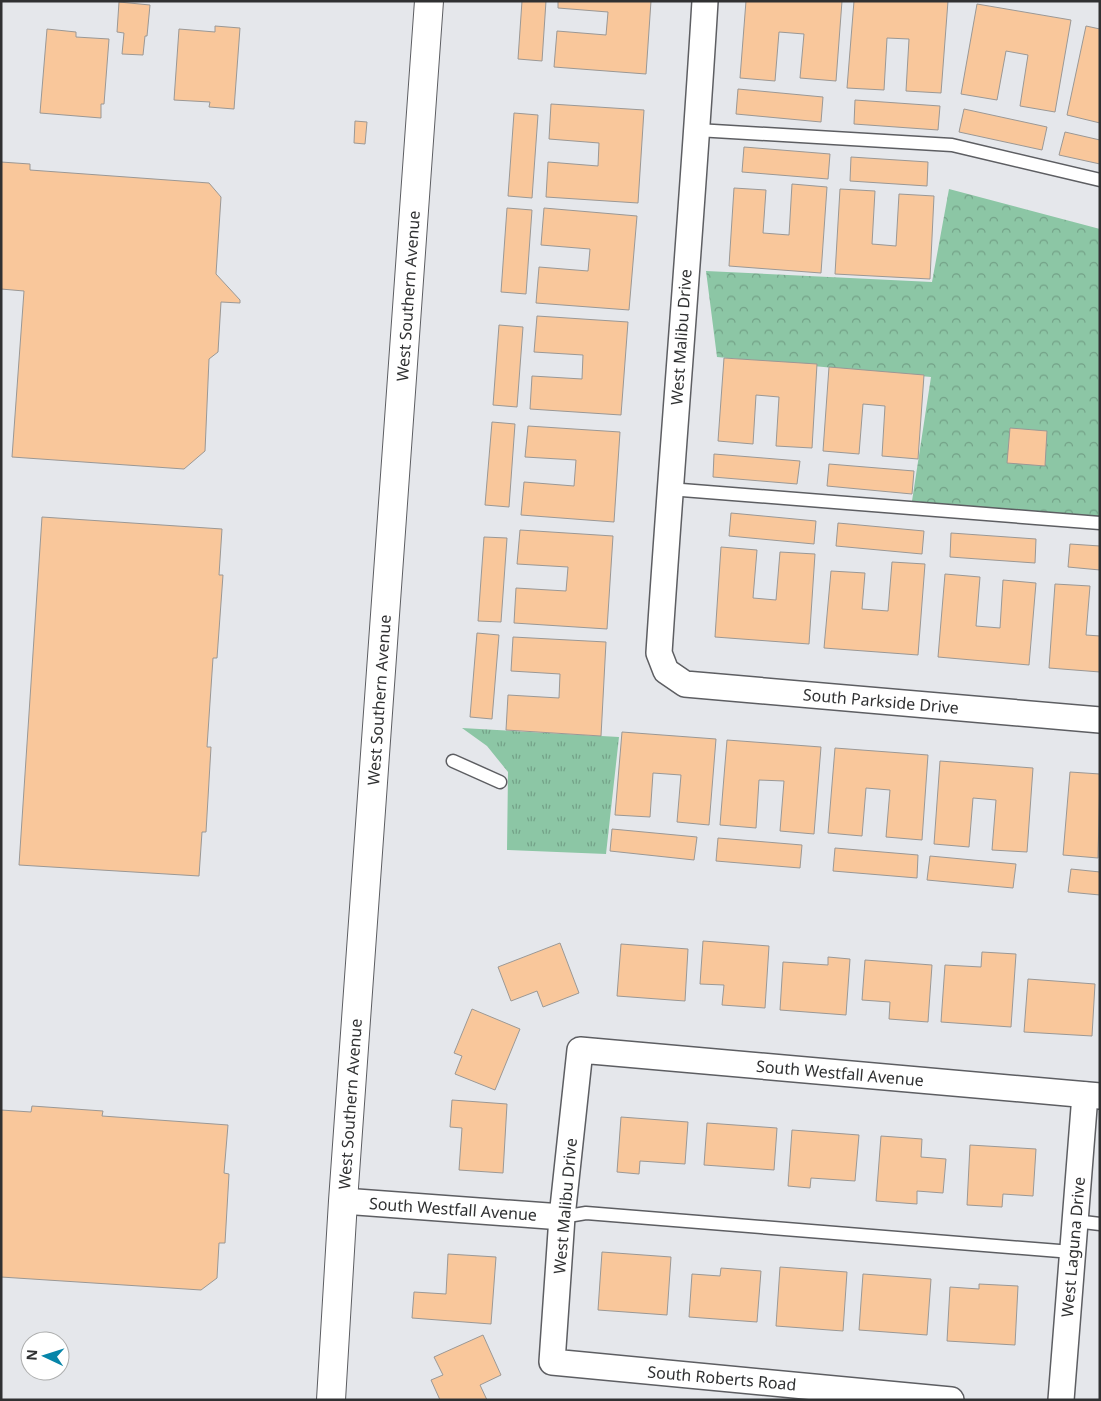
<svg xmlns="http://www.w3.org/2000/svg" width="1101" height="1401" viewBox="0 0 1101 1401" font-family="'Noto Sans',sans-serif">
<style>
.grass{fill:url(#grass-tufts)}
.park{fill:url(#park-crowns)}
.building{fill:#f9c79b;stroke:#9b9895}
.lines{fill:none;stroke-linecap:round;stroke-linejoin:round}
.lane-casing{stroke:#5d5e62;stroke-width:15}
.street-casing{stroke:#5d5e62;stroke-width:28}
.secondary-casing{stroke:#5d5e62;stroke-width:30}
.lane{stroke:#fff;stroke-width:12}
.street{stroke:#fff;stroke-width:25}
.secondary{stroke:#fff;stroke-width:28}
.labels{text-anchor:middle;stroke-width:4;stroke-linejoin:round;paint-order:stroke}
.street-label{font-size:16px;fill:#303132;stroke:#fff}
</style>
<defs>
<pattern id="grass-tufts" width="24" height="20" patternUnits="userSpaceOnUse" patternTransform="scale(1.25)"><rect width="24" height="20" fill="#8cc6a5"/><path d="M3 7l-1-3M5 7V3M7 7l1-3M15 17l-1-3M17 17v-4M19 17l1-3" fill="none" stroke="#73a187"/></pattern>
<pattern id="park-crowns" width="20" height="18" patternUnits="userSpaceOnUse" patternTransform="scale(1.25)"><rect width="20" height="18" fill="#8cc6a5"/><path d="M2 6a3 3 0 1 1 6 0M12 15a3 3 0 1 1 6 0" fill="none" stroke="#73a187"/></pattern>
</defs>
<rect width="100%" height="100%" fill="#e5e7eb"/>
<polygon class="grass" points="462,728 619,737 606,854 507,850 508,772 487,746"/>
<polygon class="park" points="949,189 1100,229 1100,521 912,501 931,377 717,357 706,271 932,282"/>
<g class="building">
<polygon points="522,1 546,1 542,61 518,59"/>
<polygon points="558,1 651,1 646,74 554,67 557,31 606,35 608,12 558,8"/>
<polygon points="746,1 842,1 836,81 800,78 804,34 779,32 775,81 740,78"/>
<polygon points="854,1 948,1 941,93 906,91 909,39 887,38 884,90 847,88"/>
<polygon points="119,2 150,5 147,36 145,36 143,55 122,54 124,33 117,32"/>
<polygon points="977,4 1071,20 1055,112 1020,106 1028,55 1006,51 997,100 961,94"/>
<polygon points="215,26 240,28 234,109 209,107 210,102 174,100 179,29 215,32"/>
<polygon points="1086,26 1100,29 1100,123 1067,115"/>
<polygon points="47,29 76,32 76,37 109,39 104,104 101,104 101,118 40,113"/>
<polygon points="738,89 823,97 821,122 736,114"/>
<polygon points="855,100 940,106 938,130 854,124"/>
<polygon points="551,104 644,110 638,203 546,197 548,162 598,166 599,143 549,139"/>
<polygon points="964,109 1047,127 1042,150 959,132"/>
<polygon points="514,113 538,115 532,198 508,196"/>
<polygon points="355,121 367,122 365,144 354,143"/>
<polygon points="1065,132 1100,140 1100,164 1059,155"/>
<polygon points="744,147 830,154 828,179 742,172"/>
<polygon points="851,157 928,162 927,186 850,181"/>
<polygon points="1,162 30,164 30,170 209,183 221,197 216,274 240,300 240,303 221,302 218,352 209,359 205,451 184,469 12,457 24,291 1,289"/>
<polygon points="792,184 827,187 821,273 729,266 734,188 766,190 763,233 789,235"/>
<polygon points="840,189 875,191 872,244 896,246 899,194 934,196 930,279 835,274"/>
<polygon points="507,208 532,210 526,294 501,292"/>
<polygon points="544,208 637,216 629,310 536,303 539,267 588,271 590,249 541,245"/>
<polygon points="537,316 628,322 621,415 530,409 532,376 582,379 583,355 534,352"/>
<polygon points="499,325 523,327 517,407 493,405"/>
<polygon points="724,358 817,364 812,448 776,446 779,397 756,395 753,444 718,441"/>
<polygon points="829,367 924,375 918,459 882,456 885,406 863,404 859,454 823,451"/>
<polygon points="492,422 515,424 509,507 485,505"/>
<polygon points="528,426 620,432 614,522 521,515 524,482 574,486 576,460 525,457"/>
<polygon points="1010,428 1047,431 1045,466 1007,463"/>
<polygon points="714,454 800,461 797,484 713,477"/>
<polygon points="829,464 914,471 912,494 827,486"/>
<polygon points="731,513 816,521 814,544 729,536"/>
<polygon points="42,517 222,529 219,575 223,575 217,658 213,658 207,747 211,747 206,832 202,832 199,876 19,865"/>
<polygon points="838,523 924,531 922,554 836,546"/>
<polygon points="520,530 613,536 607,629 514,623 516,588 566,591 568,567 517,564"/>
<polygon points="951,533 1036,539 1035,563 950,557"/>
<polygon points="484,537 507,538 501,622 478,621"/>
<polygon points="1070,544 1100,546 1100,570 1068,567"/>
<polygon points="721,547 757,550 753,598 776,600 780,552 815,554 809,644 715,637"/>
<polygon points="892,562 925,564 918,655 824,648 831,571 865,573 862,609 888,611"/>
<polygon points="945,574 980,577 976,626 1000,628 1003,580 1036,583 1029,665 938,657"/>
<polygon points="1055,584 1090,586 1086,635 1100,636 1100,672 1049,668"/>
<polygon points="477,633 499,635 492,719 470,717"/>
<polygon points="513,637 606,642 601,736 506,730 508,695 559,698 560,674 511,671"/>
<polygon points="622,732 716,739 709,825 677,822 681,775 653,773 650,817 615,815"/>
<polygon points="727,740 821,747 814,834 780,831 784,781 759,780 756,828 720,825"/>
<polygon points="835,748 928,755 922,840 886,837 890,790 866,788 862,836 828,833"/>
<polygon points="940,761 1033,768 1027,852 992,850 996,800 973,798 969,847 934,844"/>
<polygon points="1070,772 1100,774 1098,858 1063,855"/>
<polygon points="612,829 697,837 694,860 610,851"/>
<polygon points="718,838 802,845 800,868 716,861"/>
<polygon points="835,848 918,855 917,878 833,871"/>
<polygon points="930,856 1016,864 1013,888 927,880"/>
<polygon points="1071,869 1100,872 1100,895 1068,892"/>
<polygon points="703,941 769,946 765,1008 722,1005 724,985 700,984"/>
<polygon points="560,943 579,993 543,1007 537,991 511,1001 498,967"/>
<polygon points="621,944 688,949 685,1001 617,996"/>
<polygon points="982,952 1016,954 1011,1027 941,1022 945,965 981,967"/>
<polygon points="828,957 850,959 846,1015 780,1010 783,962 828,965"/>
<polygon points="865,960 932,965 928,1022 889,1019 890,1002 862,1000"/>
<polygon points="1028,979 1095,984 1092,1036 1024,1032"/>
<polygon points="472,1009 520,1029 495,1090 455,1074 462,1056 454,1053"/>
<polygon points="452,1100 507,1104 503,1173 459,1170 462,1128 450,1127"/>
<polygon points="32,1106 103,1111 102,1116 228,1125 224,1173 229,1174 225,1243 219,1243 217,1278 201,1290 1,1277 1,1110 31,1112"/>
<polygon points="621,1117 688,1122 685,1164 640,1161 639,1174 617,1172"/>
<polygon points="707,1123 777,1128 774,1170 704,1165"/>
<polygon points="792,1130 859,1135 855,1181 811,1178 810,1188 788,1186"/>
<polygon points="881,1136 922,1139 921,1157 946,1159 943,1193 917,1191 917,1204 876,1201"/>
<polygon points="970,1145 1036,1149 1033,1196 1003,1194 1002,1207 967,1205"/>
<polygon points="602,1252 671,1257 667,1315 598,1310"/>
<polygon points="448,1254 496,1257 491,1324 412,1318 414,1292 446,1294"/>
<polygon points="780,1267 847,1272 843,1331 776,1326"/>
<polygon points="721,1268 761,1271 757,1322 689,1317 692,1274 720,1276"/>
<polygon points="863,1274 931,1279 927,1335 859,1330"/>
<polygon points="979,1284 1018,1286 1015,1345 947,1341 950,1287 979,1289"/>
<polygon points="483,1335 501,1375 480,1385 487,1400 440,1400 431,1380 443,1375 434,1357"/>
</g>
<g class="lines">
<g class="lane-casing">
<g id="lane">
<polyline points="697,130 952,145 1100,180"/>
<polyline points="669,489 1100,523"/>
<polyline points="453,761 500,782"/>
<polyline points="562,1217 586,1213 1072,1252"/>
<polyline points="1075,1221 1100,1224"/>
</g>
</g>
<g class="street-casing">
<g id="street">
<path d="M705 1C692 219 673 436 659 653L666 671 685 684 1100 720"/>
<polyline points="343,1201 562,1217"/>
<polyline points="951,1400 552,1362 562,1217 580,1050 1100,1096"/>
<polyline points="1061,1400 1085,1095"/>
</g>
</g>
<g class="secondary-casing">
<polyline id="secondary" points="331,1400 343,1201 429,1"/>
</g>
<use href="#lane" class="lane"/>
<use href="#street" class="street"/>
<use href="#secondary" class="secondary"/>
</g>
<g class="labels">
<g class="street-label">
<text transform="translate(408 296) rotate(-86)" y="6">West Southern Avenue</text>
<text transform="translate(681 337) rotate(-86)" y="6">West Malibu Drive</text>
<text transform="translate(379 700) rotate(-86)" y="6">West Southern Avenue</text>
<text transform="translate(881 701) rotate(5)" y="6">South Parkside Drive</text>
<text transform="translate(840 1073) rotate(5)" y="6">South Westfall Avenue</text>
<text transform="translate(350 1104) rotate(-86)" y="6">West Southern Avenue</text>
<text transform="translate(565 1206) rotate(-85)" y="6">West Malibu Drive</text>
<text transform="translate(453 1209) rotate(4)" y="6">South Westfall Avenue</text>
<text transform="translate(1073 1247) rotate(-85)" y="6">West Laguna Drive</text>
<text transform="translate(722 1378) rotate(5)" y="6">South Roberts Road</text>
</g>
</g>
<rect width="1101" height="1401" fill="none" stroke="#303132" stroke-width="5"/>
<g transform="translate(45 1356) rotate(274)"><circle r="24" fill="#ffffff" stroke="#acadad"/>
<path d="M0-4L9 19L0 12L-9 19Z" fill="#0685a9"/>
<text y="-8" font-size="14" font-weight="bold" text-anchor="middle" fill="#303132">N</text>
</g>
</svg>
